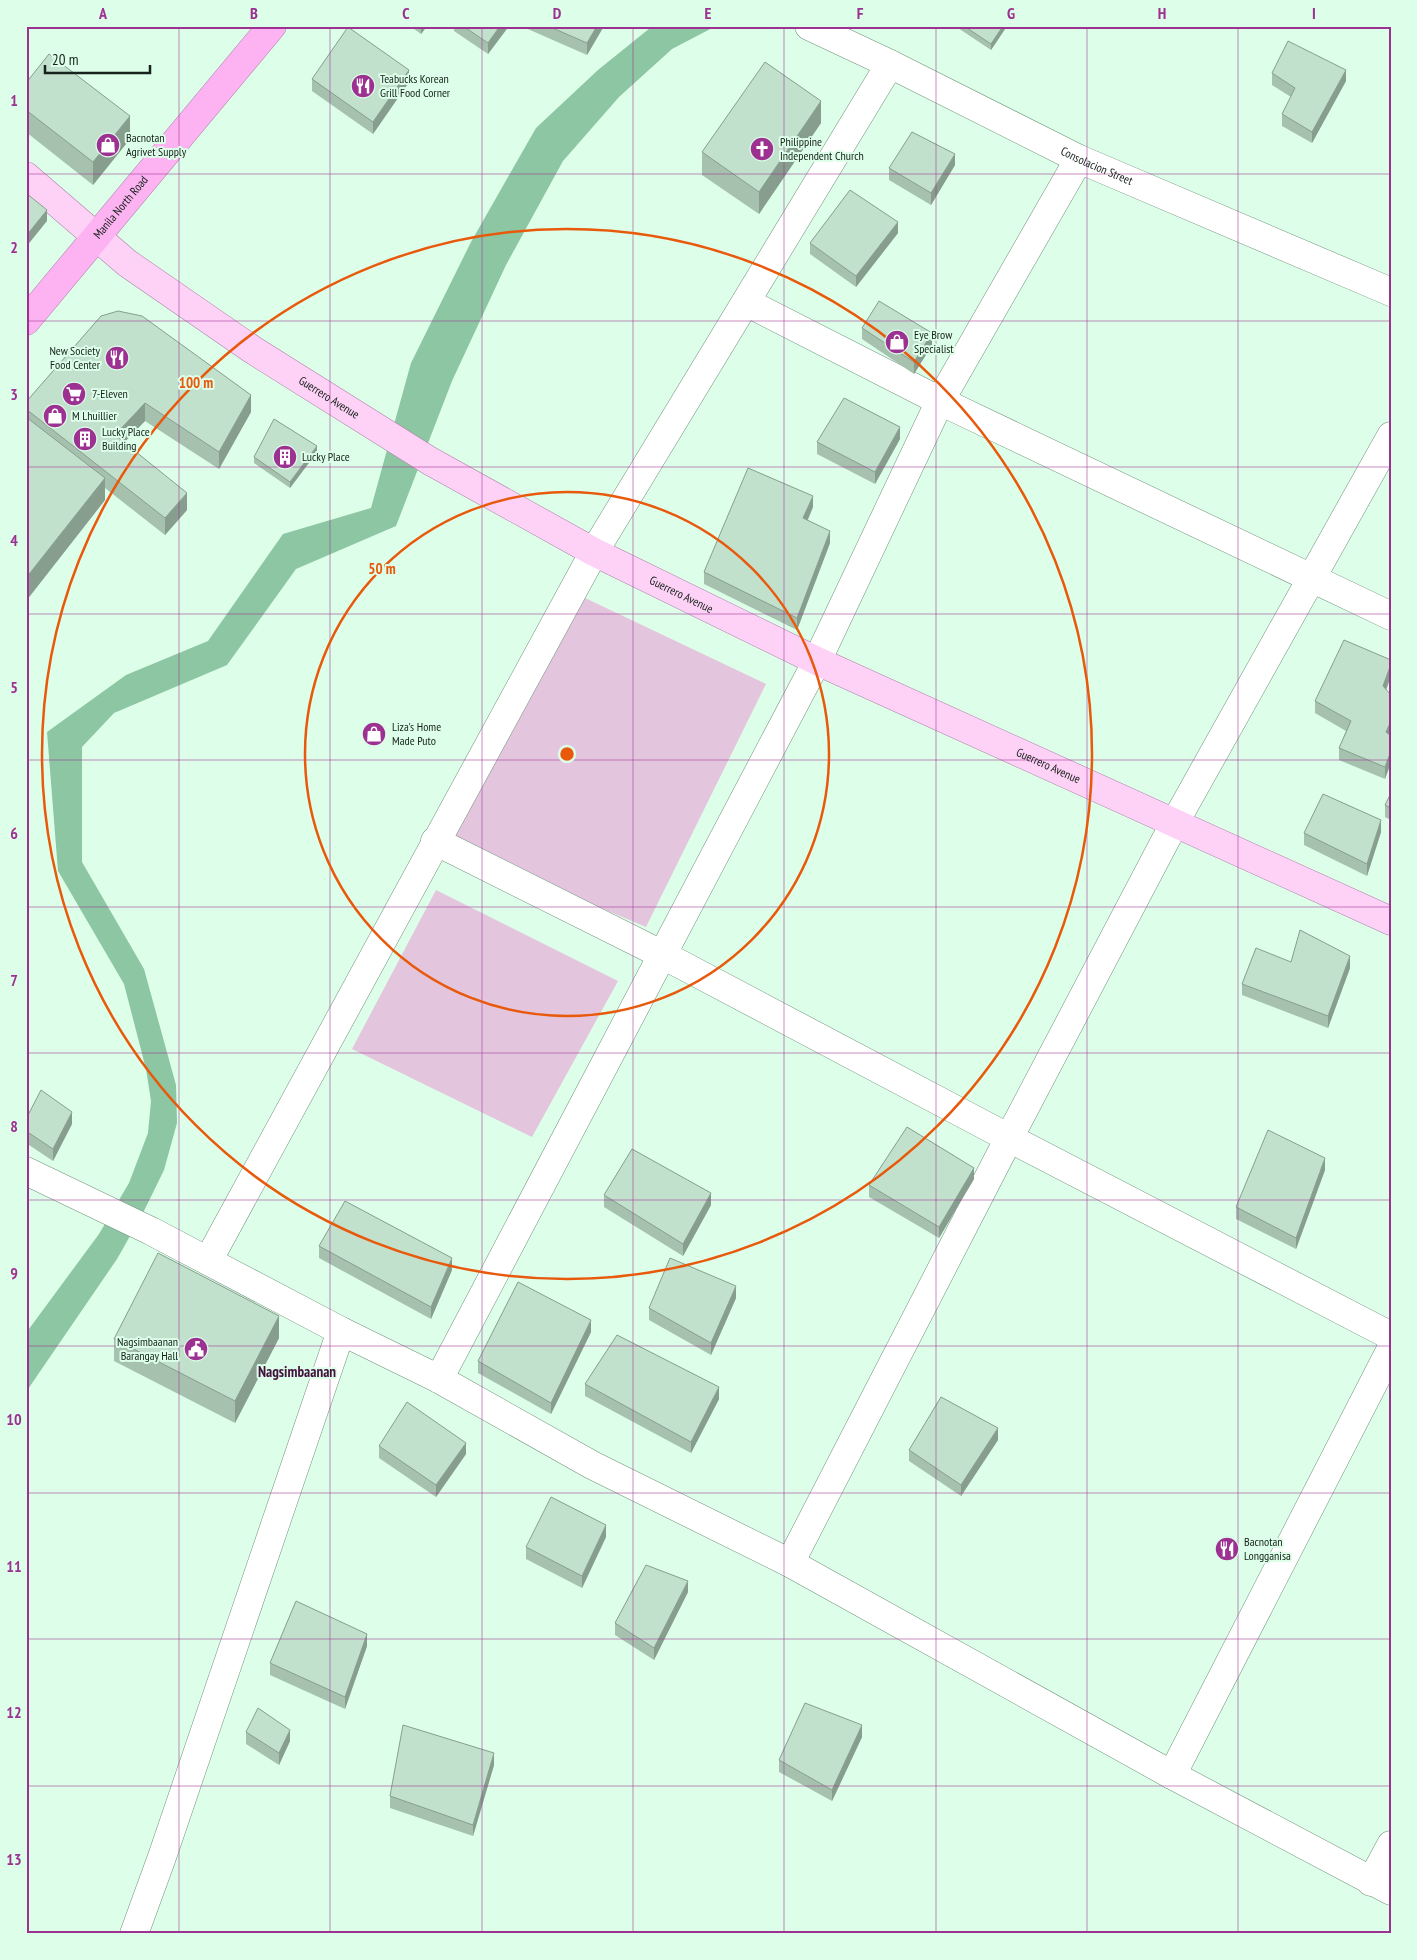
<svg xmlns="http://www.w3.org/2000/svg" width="1417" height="1960" viewBox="0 0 1417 1960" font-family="'PT Sans Narrow',sans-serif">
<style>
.green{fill:#e4c5de}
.water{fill:#8dc6a2}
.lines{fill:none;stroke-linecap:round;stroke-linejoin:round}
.minor-casing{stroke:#74927f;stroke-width:29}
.major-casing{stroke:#ac80a7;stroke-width:29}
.highway-casing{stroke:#ac80a7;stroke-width:29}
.minor{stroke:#fff;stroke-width:28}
.major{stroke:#fed1f7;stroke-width:28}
.highway{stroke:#fdb3f2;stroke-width:28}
.wall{fill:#a6c2af}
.shaded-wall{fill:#879e8f}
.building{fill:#c1e1cc;stroke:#879e8f}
.grid{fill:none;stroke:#9c3192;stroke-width:1;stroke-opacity:0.55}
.ring{fill:none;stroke:#e8590c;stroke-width:2.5}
.labels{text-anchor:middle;stroke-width:4;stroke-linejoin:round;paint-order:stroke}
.poi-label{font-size:12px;fill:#16221b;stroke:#ddfee8;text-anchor:start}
.street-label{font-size:12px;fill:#16221b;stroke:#ddfee8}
.quarter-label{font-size:15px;font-weight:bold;fill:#44113f;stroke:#ddfee8}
.centre{fill:#e8590c;stroke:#ddfee8;stroke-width:2.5}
.ring-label{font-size:15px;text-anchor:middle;font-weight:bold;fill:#e8590c;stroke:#ddfee8;stroke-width:4;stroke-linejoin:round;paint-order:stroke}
.neatline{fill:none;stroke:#9c3192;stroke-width:2}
.grid-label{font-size:16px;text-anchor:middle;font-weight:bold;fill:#9c3192}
</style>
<rect width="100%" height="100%" fill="#ddfee8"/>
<g class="green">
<polygon points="583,597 766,684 646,927 449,844"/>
<polygon points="436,890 618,981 532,1137 352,1049"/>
</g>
<polygon class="water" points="656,26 716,26 672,49 619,97 563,161 506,265 452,381 396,526 296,569 227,665 114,713 82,747 82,862 144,969 176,1085 177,1123 164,1170 142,1215 117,1259 26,1392 26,1333 99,1234 129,1183 148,1133 151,1101 146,1069 124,984 58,871 47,732 126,675 208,641 283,534 371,508 411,363 471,242 536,128 598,70 650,28"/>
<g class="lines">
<g class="minor-casing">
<g id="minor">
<path id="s1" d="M809 26 890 64 1079 159 1391 292"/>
<polyline points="746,302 940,401 1391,616"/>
<polyline points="435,841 663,955 1009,1138 1391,1336"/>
<polyline points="26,1171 151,1231 341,1331 439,1379 592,1465 790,1563 1172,1775 1391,1891"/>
<polyline points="208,1261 594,552 890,64"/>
<polyline points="439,1379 817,661 940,401 1079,159"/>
<polyline points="790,1563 1009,1138 1174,824 1391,436"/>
<polyline points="1172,1775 1391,1349"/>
<polyline points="1371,1882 1391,1845"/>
<polyline points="134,1934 162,1857 341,1331"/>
</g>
</g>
<g class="major-casing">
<g id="major">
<path id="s2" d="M26 176 127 263 253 350 430 461 594 552 817 661 1391 921"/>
</g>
</g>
<g class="highway-casing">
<g id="highway">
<path id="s3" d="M26 321 272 26"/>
</g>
</g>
<use href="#minor" class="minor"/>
<use href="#major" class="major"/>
<use href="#highway" class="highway"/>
</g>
<g class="wall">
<polygon points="410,26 427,26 421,34"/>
<polygon points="454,26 509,26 488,54 454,31"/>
<polygon points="521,26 604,26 587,55"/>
<polygon points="955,26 1007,26 991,50"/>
<polygon points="1272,73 1346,81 1312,143 1282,126 1282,114 1291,97 1272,85"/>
<polygon points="312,79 409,82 373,134 312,91"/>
<polygon points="26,83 130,139 93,185 26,132"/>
<polygon points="821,123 759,214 702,175 702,152"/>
<polygon points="955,165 931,205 889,180 889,168"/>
<polygon points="898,233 856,287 810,254 810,243"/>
<polygon points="101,316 251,412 219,469 145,421 124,442 187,510 165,535 105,488 105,500 26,601 26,402"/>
<polygon points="862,328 932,345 914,374 862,339"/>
<polygon points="900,439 875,484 817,454 817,442"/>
<polygon points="317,452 290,488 254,463 254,457"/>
<polygon points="813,507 808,520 830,543 797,630 704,584 704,572"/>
<polygon points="1391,660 1391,676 1386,690 1391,695 1391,733 1390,735 1385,779 1339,760 1339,748 1346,731 1315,713 1315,701"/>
<polygon points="1391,793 1391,820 1385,817 1385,805"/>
<polygon points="1381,832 1367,876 1304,845 1304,833"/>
<polygon points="1291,962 1350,968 1328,1028 1242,995 1242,984"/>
<polygon points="26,1119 72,1124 53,1161 26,1143"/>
<polygon points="1325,1170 1296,1249 1236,1219 1236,1207"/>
<polygon points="974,1179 939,1238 869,1197 869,1185"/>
<polygon points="604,1195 711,1205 683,1256 604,1207"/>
<polygon points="319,1246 452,1270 431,1319 319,1258"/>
<polygon points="736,1298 711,1355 649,1320 649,1308"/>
<polygon points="591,1332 551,1414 478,1373 478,1361"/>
<polygon points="279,1338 235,1423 114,1361 114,1339"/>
<polygon points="585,1384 719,1399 691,1453 585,1396"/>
<polygon points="998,1440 961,1496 909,1461 909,1450"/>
<polygon points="379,1446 466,1454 436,1497 379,1458"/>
<polygon points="606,1537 582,1588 526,1559 526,1547"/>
<polygon points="688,1592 654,1660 615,1635 615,1623"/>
<polygon points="367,1646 345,1709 270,1675 270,1663"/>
<polygon points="246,1732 290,1741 279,1765 246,1744"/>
<polygon points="862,1737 832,1801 779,1772 779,1760"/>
<polygon points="494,1765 473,1836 390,1808 390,1796"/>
</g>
<g class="shaded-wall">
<polygon points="421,26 427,26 421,34"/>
<polygon points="500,26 509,26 488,54 488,43"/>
<polygon points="597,26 604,26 587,55 587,43"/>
<polygon points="1003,26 1007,26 991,50 991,44"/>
<polygon points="409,70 409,82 373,134 373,122"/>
<polygon points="1346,70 1346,81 1312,143 1312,132"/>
<polygon points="821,101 821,123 759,214 759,192"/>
<polygon points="130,116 130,139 93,185 93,162"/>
<polygon points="955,154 955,165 931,205 931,193"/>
<polygon points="47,210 47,221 26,247 26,236"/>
<polygon points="898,222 898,233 856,287 856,276"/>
<polygon points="932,333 932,345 914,374 914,362"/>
<polygon points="251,395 251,412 219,469 219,452"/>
<polygon points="145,403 145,421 115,452 115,435"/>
<polygon points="900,427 900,439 875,484 875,472"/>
<polygon points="317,446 317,452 290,488 290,482"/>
<polygon points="105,478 105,500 26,601 26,578"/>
<polygon points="187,493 187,510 165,535 165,518"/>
<polygon points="813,496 813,507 803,530 803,518"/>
<polygon points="830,531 830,543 797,630 797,618"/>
<polygon points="1391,664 1391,676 1383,698 1383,686"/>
<polygon points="1391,721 1391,733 1386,744 1386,732"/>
<polygon points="1391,751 1391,763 1385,779 1385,767"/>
<polygon points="1381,820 1381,832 1367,876 1367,864"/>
<polygon points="1350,956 1350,968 1328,1028 1328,1016"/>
<polygon points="72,1112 72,1124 53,1161 53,1149"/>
<polygon points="1325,1158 1325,1170 1296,1249 1296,1238"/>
<polygon points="974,1168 974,1179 939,1238 939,1227"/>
<polygon points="711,1193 711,1205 683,1256 683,1244"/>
<polygon points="452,1258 452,1270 431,1319 431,1307"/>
<polygon points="736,1286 736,1298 711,1355 711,1343"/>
<polygon points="279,1316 279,1338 235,1423 235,1401"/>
<polygon points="591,1320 591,1332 551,1414 551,1403"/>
<polygon points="719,1387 719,1399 691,1453 691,1442"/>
<polygon points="998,1428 998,1440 961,1496 961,1485"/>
<polygon points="466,1443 466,1454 436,1497 436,1485"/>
<polygon points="606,1525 606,1537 582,1588 582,1576"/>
<polygon points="688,1581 688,1592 654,1660 654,1648"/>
<polygon points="367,1634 367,1646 345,1709 345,1697"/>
<polygon points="862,1725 862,1737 832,1801 832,1790"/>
<polygon points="290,1730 290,1741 279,1765 279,1753"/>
<polygon points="494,1753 494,1765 473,1836 473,1825"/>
</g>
<g class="building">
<polygon points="463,26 500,26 488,43"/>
<polygon points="548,26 597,26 587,43"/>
<polygon points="964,26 1003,26 991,44"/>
<polygon points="348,27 409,70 373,122 312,79"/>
<polygon points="1288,41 1346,70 1312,132 1282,114 1295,88 1272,73"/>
<polygon points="49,54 130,116 93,162 26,110 26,83"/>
<polygon points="765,62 821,101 759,192 702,152"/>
<polygon points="912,132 955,154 931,193 889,168"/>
<polygon points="850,190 898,222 856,276 810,243"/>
<polygon points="26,193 47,210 26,236"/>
<polygon points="879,301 932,333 914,362 862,328"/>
<polygon points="118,311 142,316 251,395 219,452 145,403 115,435 187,493 165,518 26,409 26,402 101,316"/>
<polygon points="844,398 900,427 875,472 817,442"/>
<polygon points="26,417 105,478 26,578"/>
<polygon points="274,419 317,446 290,482 254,457"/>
<polygon points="748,468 813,496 803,518 830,531 797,618 704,572"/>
<polygon points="1344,640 1391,660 1391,664 1383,686 1391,695 1391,721 1386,732 1391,736 1391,751 1385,767 1339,748 1351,721 1315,701"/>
<polygon points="1391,793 1391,808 1385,805"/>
<polygon points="1323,794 1381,820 1367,864 1304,833"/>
<polygon points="1300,930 1350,956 1328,1016 1242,984 1256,948 1291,962"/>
<polygon points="41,1090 72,1112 53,1149 26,1131 26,1119"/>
<polygon points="907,1127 974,1168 939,1227 869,1185"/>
<polygon points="1268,1130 1325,1158 1296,1238 1236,1207"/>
<polygon points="632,1149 711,1193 683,1244 604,1195"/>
<polygon points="345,1201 452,1258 431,1307 319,1246"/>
<polygon points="158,1253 279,1316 235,1401 114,1339"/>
<polygon points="670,1258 736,1286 711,1343 649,1308"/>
<polygon points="518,1282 591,1320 551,1403 478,1361"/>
<polygon points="617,1335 719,1387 691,1442 585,1384"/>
<polygon points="941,1397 998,1428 961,1485 909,1450"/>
<polygon points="407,1402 466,1443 436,1485 379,1446"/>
<polygon points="551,1497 606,1525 582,1576 526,1547"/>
<polygon points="646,1565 688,1581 654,1648 615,1623"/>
<polygon points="296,1601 367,1634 345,1697 270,1663"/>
<polygon points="805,1703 862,1725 832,1790 779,1760"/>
<polygon points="258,1708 290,1730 279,1753 246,1732"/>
<polygon points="403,1725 494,1753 473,1825 390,1796"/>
</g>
<path class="grid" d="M179 26V1934M330 26V1934M482 26V1934M633 26V1934M784 26V1934M936 26V1934M1087 26V1934M1238 26V1934M26 174H1391M26 321H1391M26 467H1391M26 614H1391M26 760H1391M26 907H1391M26 1053H1391M26 1200H1391M26 1346H1391M26 1493H1391M26 1639H1391M26 1786H1391"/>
<g class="ring">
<circle cx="567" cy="754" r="262"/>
<circle cx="567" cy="754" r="525"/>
</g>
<defs>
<g id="restaurant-disc" transform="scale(1.25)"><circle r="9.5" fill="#9c3192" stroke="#ddfee8"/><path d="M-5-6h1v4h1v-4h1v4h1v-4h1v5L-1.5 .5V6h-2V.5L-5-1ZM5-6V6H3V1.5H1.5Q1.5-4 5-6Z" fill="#fff"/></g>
<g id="shop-disc" transform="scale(1.25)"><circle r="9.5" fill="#9c3192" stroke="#ddfee8"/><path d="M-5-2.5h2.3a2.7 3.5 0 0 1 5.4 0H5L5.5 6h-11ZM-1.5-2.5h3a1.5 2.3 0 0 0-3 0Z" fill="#fff"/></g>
<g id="church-disc" transform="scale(1.25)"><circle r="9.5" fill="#9c3192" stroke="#ddfee8"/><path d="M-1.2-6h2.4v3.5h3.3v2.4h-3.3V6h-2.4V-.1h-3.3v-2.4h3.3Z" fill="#fff"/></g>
<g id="supermarket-disc" transform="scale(1.25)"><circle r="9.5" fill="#9c3192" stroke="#ddfee8"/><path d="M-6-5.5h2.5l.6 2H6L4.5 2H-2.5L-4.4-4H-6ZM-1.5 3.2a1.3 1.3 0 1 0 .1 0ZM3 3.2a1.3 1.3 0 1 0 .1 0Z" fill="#fff"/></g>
<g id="building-disc" transform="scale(1.25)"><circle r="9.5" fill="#9c3192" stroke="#ddfee8"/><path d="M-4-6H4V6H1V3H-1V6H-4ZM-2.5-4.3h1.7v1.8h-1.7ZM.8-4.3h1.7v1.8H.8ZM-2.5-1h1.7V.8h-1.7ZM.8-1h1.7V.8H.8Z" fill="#fff"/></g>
<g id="civic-disc" transform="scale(1.25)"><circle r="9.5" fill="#9c3192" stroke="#ddfee8"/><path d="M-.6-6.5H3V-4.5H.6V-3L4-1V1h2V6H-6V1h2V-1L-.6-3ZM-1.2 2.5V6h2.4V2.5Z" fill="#fff"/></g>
</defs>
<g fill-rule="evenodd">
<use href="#restaurant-disc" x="363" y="86"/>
<use href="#shop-disc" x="108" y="145"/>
<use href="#church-disc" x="762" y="149"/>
<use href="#shop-disc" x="897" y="342"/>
<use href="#restaurant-disc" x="117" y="358"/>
<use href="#supermarket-disc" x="74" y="394"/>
<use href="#shop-disc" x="55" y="416"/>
<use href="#building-disc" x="85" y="439"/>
<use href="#building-disc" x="285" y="457"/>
<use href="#shop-disc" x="374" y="734"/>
<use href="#civic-disc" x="196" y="1349"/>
<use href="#restaurant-disc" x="1227" y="1549"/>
</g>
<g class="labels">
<g class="poi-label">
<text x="380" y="83">Teabucks Korean<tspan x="380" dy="14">Grill Food Corner</tspan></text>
<text x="126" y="142">Bacnotan<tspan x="126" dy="14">Agrivet Supply</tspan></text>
<text x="780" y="146">Philippine<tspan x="780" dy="14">Independent Church</tspan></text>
<text x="914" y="339">Eye Brow<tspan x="914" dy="14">Specialist</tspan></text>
<text x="100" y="355" text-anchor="end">New Society<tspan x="100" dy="14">Food Center</tspan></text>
<text x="92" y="398">7-Eleven</text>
<text x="72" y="420">M Lhuillier</text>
<text x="102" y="436">Lucky Place<tspan x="102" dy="14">Building</tspan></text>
<text x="302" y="461">Lucky Place</text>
<text x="392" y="731">Liza's Home<tspan x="392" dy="14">Made Puto</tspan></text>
<text x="178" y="1346" text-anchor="end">Nagsimbaanan<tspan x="178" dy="14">Barangay Hall</tspan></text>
<text x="1244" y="1546">Bacnotan<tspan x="1244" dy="14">Longganisa</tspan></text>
</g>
<g class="street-label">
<text dy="4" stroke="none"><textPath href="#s1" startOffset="320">Consolacion Street</textPath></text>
<text dy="4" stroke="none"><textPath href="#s3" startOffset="148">Manila North Road</textPath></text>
<text dy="4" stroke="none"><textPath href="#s2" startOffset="376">Guerrero Avenue</textPath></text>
<text dy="4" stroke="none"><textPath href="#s2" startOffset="780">Guerrero Avenue</textPath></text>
<text dy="4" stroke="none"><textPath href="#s2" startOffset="1185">Guerrero Avenue</textPath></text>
</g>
<g class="quarter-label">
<text x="297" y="1377">Nagsimbaanan</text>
</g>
</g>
<circle cx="567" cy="754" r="8" class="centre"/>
<g class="ring-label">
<text x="196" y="388">100 m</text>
<text x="382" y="574">50 m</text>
</g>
<rect width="1417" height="1960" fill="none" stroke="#ddfee8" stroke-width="55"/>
<path d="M45 65v8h105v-8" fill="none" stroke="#16221b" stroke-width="2.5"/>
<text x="52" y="65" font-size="15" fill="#16221b" stroke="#ddfee8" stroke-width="4" paint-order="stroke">20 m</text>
<rect x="28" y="28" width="1362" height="1904" class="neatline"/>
<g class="grid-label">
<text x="103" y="19">A</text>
<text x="254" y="19">B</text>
<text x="406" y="19">C</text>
<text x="557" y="19">D</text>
<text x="708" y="19">E</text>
<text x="860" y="19">F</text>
<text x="1011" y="19">G</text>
<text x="1162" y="19">H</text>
<text x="1314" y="19">I</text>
<text x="14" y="106">1</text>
<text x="14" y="253">2</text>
<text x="14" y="400">3</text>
<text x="14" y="546">4</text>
<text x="14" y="693">5</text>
<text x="14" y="839">6</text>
<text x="14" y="986">7</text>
<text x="14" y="1132">8</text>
<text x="14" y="1279">9</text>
<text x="14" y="1425">10</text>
<text x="14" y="1572">11</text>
<text x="14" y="1718">12</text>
<text x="14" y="1865">13</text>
</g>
</svg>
